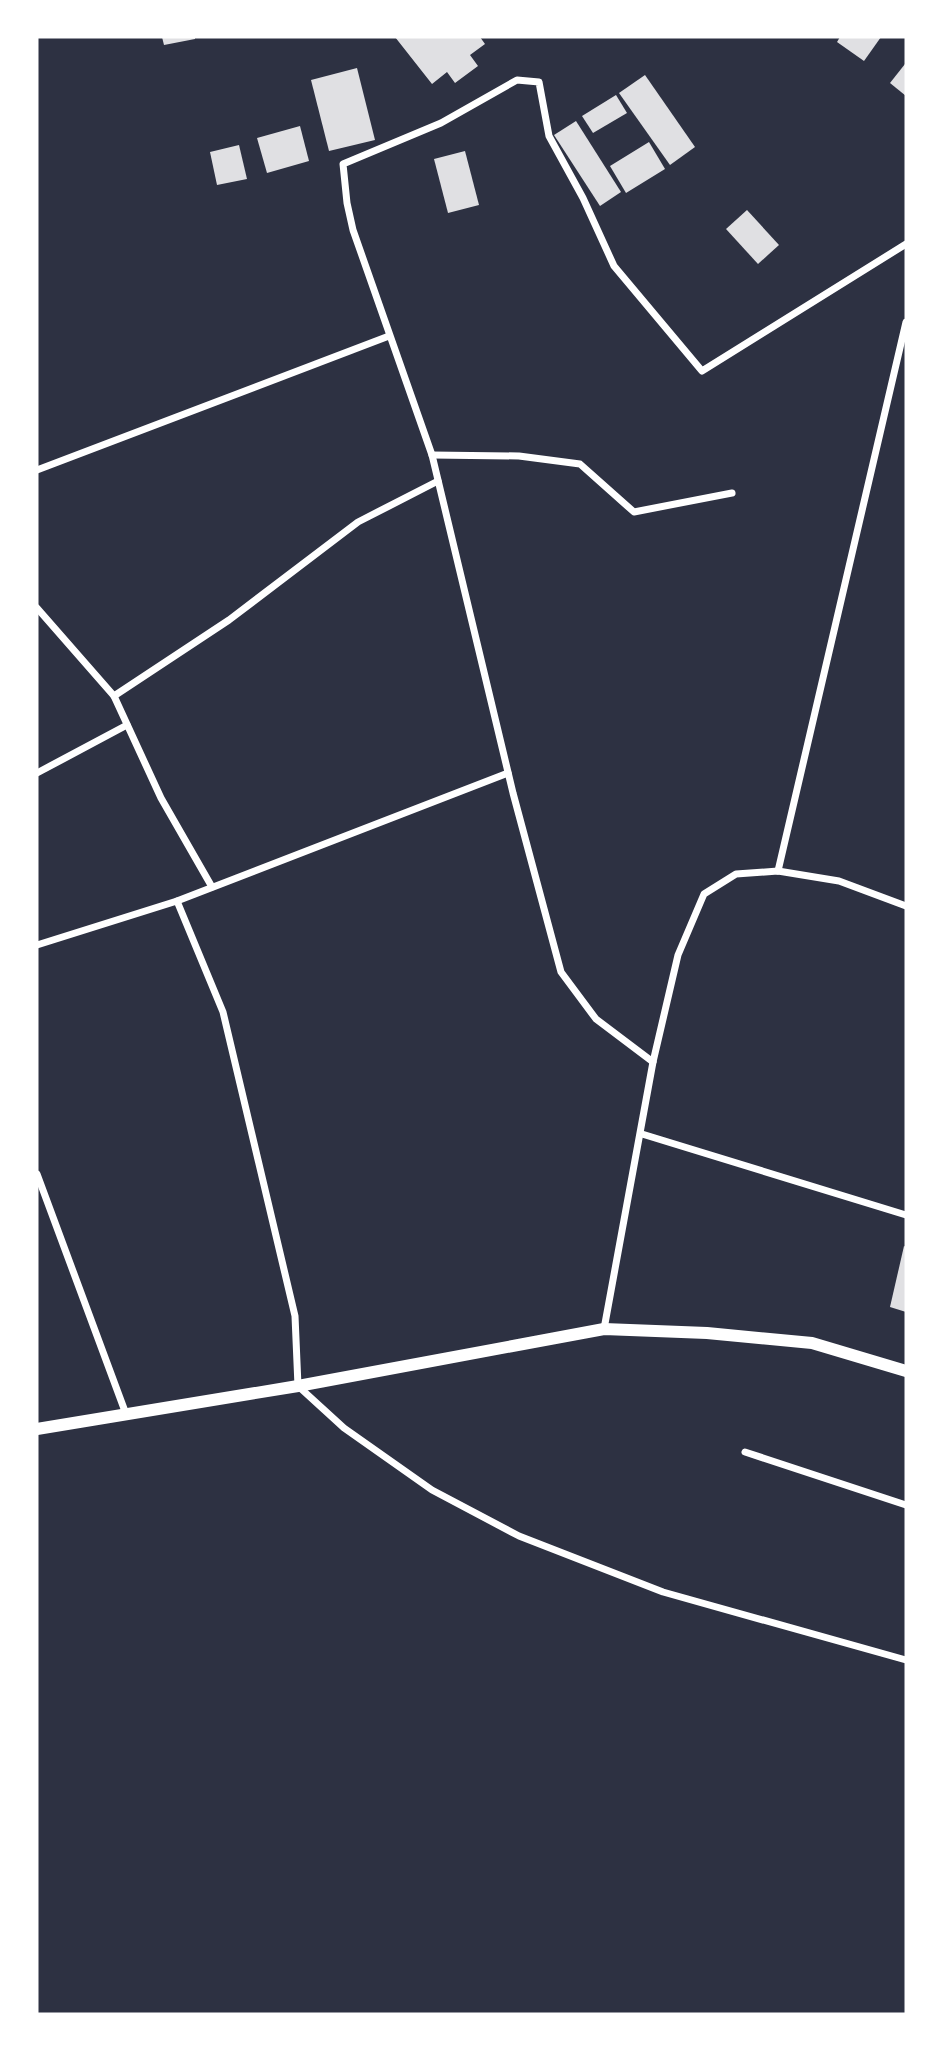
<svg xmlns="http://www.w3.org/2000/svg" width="943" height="2051" viewBox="0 0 943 2051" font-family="Figtree,sans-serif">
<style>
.building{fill:#e0e0e3}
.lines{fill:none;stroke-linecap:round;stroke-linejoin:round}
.minor{stroke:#fff;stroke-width:7}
.tertiary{stroke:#fff;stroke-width:12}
</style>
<rect width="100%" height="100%" fill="#2d3142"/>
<g class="building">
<polygon points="162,37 195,37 195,39 164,45"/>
<polygon points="395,37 480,37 485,44 470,55 478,66 455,83 447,72 432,84"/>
<polygon points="840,37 881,37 864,61 837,42"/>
<polygon points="905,64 906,65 906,96 890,83"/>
<polygon points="357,68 375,140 329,151 311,80"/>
<polygon points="645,75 695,147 670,165 619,93"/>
<polygon points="616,95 627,113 593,133 582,116"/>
<polygon points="576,121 621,192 600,206 554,135"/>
<polygon points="300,126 309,161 267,173 257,138"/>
<polygon points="649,142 665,169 626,193 610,166"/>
<polygon points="239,145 247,179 217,185 210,152"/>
<polygon points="465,151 479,205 448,213 434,159"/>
<polygon points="747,210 779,245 758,264 726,229"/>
<polygon points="904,1246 906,1247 906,1312 890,1307"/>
</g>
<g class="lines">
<g class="minor">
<polyline points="432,455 519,456 580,464 634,512 732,493"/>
<polyline points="37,470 389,336"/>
<polyline points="37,608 114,696 161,798 212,887"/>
<polyline points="114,696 229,620 358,522 438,481"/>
<polyline points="37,773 127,725"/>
<polyline points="508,773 177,901 223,1012 295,1316 298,1386 344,1428 432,1490 519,1536 663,1592 906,1660"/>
<polyline points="778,871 906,322"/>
<polyline points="37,945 177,901"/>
<polyline points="653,1062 596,1019 561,972 513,793 432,455 353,230 347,203 343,164 441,123 517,80 539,82 549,136 583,198 614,266 702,371 906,244"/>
<polyline points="642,1134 906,1215"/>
<polyline points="37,1174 126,1414"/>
<polyline points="604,1329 653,1062 678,955 704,894 736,874 778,871 839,881 906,906"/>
<polyline points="745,1452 906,1505"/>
</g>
<polyline class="tertiary" points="37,1429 298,1386 604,1329 707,1333 812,1343 906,1371"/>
</g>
<rect width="943" height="2051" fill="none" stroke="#ffffff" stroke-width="77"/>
</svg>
